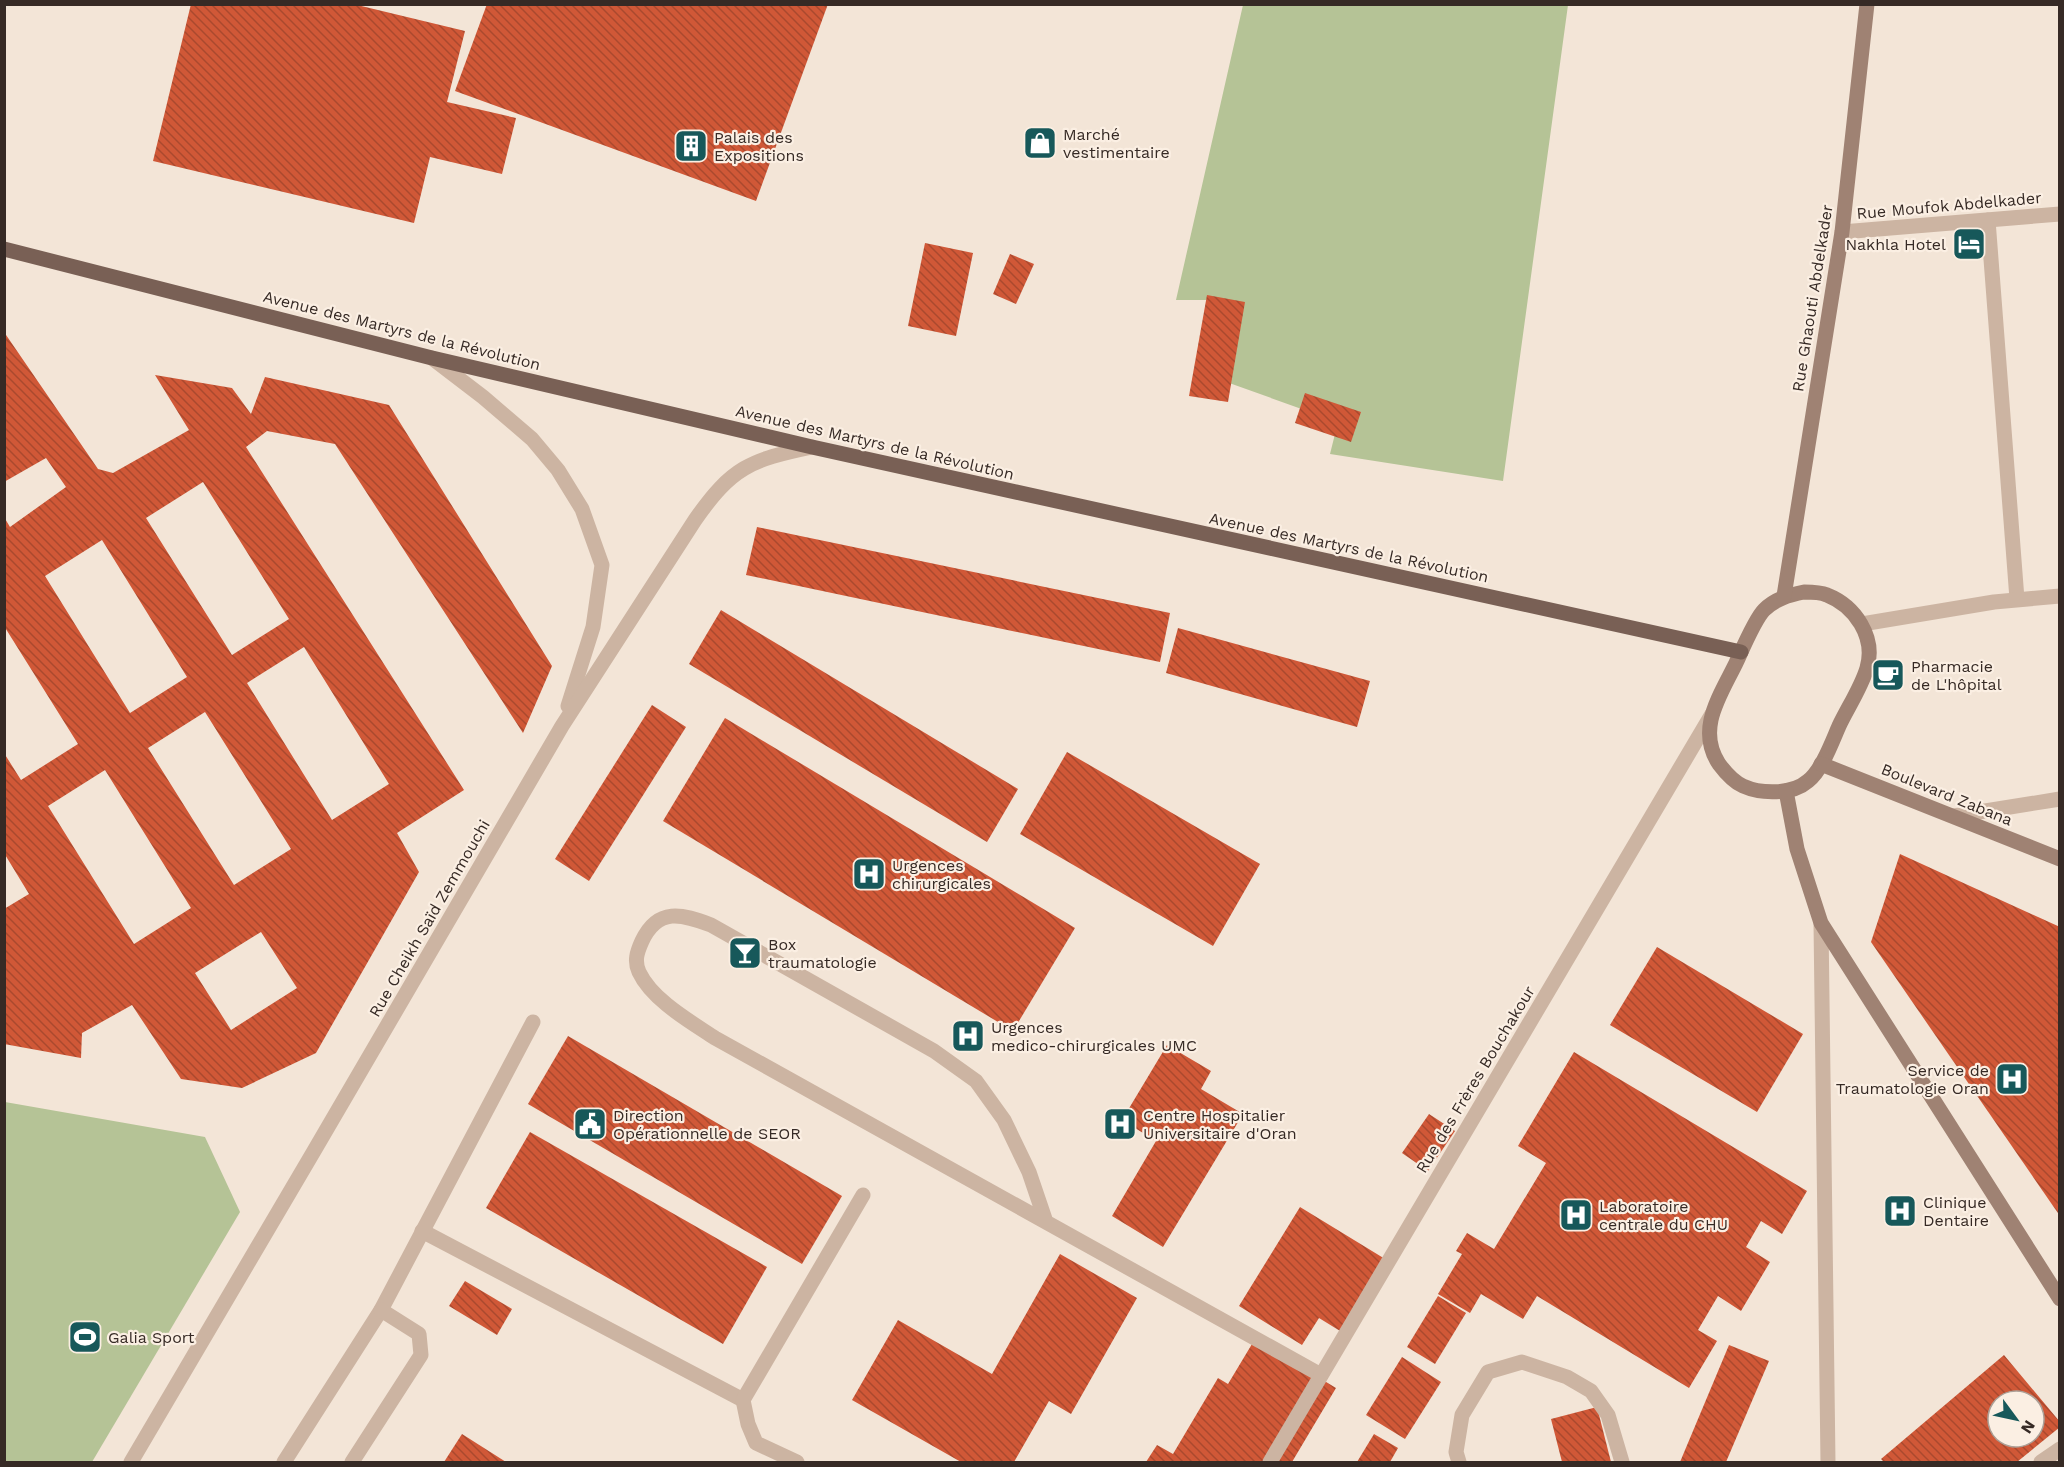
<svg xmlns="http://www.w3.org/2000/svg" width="2064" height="1467" viewBox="0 0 2064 1467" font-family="'Work Sans',sans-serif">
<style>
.grass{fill:#b5c396}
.building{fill:url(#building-back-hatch);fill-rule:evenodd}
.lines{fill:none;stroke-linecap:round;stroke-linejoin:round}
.service{stroke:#ccb4a2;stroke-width:15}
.minor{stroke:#ccb4a2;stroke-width:15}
.tertiary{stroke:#ccb4a2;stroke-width:15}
.secondary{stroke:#9f8273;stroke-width:15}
.primary{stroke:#796055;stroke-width:15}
.labels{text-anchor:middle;stroke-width:4.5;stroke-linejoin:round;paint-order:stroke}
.poi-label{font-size:16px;fill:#362a25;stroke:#fbefe3;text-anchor:start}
.street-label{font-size:16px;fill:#362a25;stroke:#fbefe3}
</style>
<defs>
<pattern id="building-back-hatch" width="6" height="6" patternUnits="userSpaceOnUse" patternTransform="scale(1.5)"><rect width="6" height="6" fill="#d05837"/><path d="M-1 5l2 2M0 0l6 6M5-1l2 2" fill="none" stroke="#aa492e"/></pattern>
</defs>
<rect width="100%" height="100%" fill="#f3e5d7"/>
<g class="grass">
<polygon points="1243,5 1568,5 1503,481 1330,454 1338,422 1204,374 1220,300 1176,300"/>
<polygon points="5,1102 205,1137 240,1212 92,1462 5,1462"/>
</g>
<g class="building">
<polygon points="191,4 353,4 465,31 447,102 516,118 502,174 430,157 414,223 153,161"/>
<polygon points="487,4 828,4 756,201 455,91"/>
<polygon points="925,243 973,253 956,336 908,326"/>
<polygon points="1010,254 1034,264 1016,304 993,294"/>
<polygon points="1207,295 1245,302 1228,402 1189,396"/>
<path d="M4 332 98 469 113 473 189 430 155 375 232 388 251 414 265 377 389 405 552 666 523 733 335 444 267 431 246 447 464 790 397 833 419 872 316 1053 242 1088 181 1079 132 1005 82 1033 81 1058 4 1044V909L29 894 4 853V753L21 780 78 744 4 626V517L10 527 66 487 46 458 4 482ZM203 482 289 619 232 655 146 518ZM102 540 187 677 130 713 45 576ZM304 647 389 784 332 820 247 683ZM205 712 291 849 234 885 148 748ZM105 770 191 908 134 944 48 806ZM261 932 297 988 231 1030 195 973Z"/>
<polygon points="1305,393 1361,412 1351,442 1295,423"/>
<polygon points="757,527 1170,613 1160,662 746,575"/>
<polygon points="721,610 1018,789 987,842 689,664"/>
<polygon points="1178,628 1370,681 1357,727 1166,673"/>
<polygon points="652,705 686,727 589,881 555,859"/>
<polygon points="725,718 1075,928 1013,1031 663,821"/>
<polygon points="1067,752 1260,864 1213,946 1020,834"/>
<polygon points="1900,854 2060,927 2060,1216 1871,942"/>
<polygon points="1657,947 1803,1034 1757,1112 1610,1025"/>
<polygon points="568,1036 842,1196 802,1264 528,1104"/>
<polygon points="1167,1045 1211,1071 1201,1089 1243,1114 1163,1247 1112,1216 1156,1141 1122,1120"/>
<polygon points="1574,1052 1807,1191 1782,1234 1761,1221 1746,1247 1770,1262 1741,1311 1718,1296 1698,1330 1717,1341 1689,1388 1537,1296 1523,1319 1481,1294 1470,1313 1438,1294 1462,1254 1456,1251 1467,1233 1494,1249 1546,1163 1518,1146"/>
<polygon points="1429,1114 1455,1131 1428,1171 1402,1153"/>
<polygon points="530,1132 767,1267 723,1344 486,1208"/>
<polygon points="1300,1207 1390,1262 1345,1334 1319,1318 1302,1345 1239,1306"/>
<polygon points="1060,1254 1137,1298 1071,1414 1049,1401 1014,1462 961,1462 852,1400 898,1320 992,1374"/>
<polygon points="465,1281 512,1309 497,1335 449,1306"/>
<polygon points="1438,1296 1466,1313 1435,1364 1407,1347"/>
<polygon points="1255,1339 1336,1388 1292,1462 1146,1462 1157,1445 1173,1454 1218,1378 1228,1384"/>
<polygon points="1729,1345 1769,1361 1726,1462 1680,1462"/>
<path d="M2004 1355 2060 1422V1427L2017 1462H1884L1881 1459ZM1998 1401H2034V1437H1998Z"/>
<polygon points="1402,1357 1441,1382 1405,1439 1366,1415"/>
<polygon points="1597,1407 1611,1462 1562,1462 1551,1419"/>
<polygon points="462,1434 506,1462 444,1462"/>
<polygon points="1374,1434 1398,1448 1390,1462 1357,1462"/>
</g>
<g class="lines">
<g class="service">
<path d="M1046 1222 1029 1172 1004 1120 976 1081 934 1051 711 925C682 914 658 907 642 941 637 952 634 961 639 972 652 1000 691 1022 715 1038L1321 1375"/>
<polyline points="422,1231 743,1400"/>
<polyline points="284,1462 381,1310 533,1022"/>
<polyline points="352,1462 421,1355 419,1334 381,1310"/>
<polyline points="797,1462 756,1443 748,1424 743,1400 863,1195"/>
<polyline points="1459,1462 1456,1452 1462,1415 1488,1372 1522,1362 1567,1377 1591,1391 1608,1415 1622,1462"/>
</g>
<g class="minor">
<polyline points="1988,220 2017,599"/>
<polyline points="1842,232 2060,214"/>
<polyline points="1954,816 2060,799"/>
<polyline points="1821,923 1828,1462"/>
<polyline points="2041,1462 2060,1449"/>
</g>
<g class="tertiary">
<polyline points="432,358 483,397 532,439 558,470 582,509 602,565 593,627 568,706"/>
<polyline points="1862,624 1994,602 2060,596"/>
<path d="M131 1462 314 1151 562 726 695 520C732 467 750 460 812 447"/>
<polyline points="1270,1462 1712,714"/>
</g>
<g class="secondary">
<path d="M1804 592C1812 592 1820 592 1827 595 1855 606 1876 637 1867 668 1861 688 1848 707 1839 726 1832 742 1822 770 1808 781 1792 795 1761 794 1743 786 1734 782 1725 772 1719 764 1696 729 1720 696 1736 663 1742 650 1755 619 1764 610 1775 599 1789 595 1804 592Z"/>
<polyline points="1784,596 1842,232 1867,4"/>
<polyline points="1821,764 2060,859"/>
<polyline points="1786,791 1797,849 1821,923 2060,1299"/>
</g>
<polyline class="primary" points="4,249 432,358 812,447 1741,652"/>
</g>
<defs>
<g id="shop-square" transform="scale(1.725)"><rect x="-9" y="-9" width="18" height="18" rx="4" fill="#17585a" stroke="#fbefe3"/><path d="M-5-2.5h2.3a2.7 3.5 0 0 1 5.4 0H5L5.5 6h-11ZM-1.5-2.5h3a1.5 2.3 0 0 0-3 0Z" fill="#fff"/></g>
<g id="building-square" transform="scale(1.725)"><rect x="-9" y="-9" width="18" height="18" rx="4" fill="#17585a" stroke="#fbefe3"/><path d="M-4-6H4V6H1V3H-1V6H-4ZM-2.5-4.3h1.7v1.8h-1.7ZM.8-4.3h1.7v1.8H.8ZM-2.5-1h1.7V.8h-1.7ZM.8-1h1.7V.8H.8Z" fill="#fff"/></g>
<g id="hotel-square" transform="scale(1.725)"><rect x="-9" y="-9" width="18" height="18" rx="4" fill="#17585a" stroke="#fbefe3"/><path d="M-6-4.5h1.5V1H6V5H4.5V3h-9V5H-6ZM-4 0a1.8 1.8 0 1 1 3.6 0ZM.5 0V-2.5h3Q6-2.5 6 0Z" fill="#fff"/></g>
<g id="cafe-square" transform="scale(1.725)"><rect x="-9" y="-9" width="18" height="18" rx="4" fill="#17585a" stroke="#fbefe3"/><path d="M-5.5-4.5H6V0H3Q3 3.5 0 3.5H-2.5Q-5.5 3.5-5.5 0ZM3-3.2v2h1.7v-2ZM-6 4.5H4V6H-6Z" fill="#fff"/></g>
<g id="hospital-square" transform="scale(1.725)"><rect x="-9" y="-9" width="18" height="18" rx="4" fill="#17585a" stroke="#fbefe3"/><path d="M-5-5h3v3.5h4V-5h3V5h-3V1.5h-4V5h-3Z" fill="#fff"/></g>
<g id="bar-square" transform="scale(1.725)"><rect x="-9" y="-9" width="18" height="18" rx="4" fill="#17585a" stroke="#fbefe3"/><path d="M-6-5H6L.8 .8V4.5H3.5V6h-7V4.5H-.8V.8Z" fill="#fff"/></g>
<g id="civic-square" transform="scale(1.725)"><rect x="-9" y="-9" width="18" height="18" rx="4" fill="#17585a" stroke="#fbefe3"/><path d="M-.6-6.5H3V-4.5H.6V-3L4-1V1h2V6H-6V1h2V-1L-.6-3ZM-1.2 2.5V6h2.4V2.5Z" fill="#fff"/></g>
<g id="stadium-square" transform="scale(1.725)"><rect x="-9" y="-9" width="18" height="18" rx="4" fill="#17585a" stroke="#fbefe3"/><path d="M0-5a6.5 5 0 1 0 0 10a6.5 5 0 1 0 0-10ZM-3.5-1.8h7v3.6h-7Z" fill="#fff"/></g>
</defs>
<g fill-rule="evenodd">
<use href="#shop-square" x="1040" y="143"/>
<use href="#building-square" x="691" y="146"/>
<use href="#hotel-square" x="1969" y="244"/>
<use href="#cafe-square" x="1888" y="675"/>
<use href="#hospital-square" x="869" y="874"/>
<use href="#bar-square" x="745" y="953"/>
<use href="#hospital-square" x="968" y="1036"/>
<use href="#hospital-square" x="2012" y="1079"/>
<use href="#civic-square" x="590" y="1124"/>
<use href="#hospital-square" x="1120" y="1124"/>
<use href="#hospital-square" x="1900" y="1211"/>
<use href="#hospital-square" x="1576" y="1215"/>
<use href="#stadium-square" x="85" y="1337"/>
</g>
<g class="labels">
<g class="poi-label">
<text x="1063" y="140">Marché<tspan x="1063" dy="18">vestimentaire</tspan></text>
<text x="714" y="143">Palais des<tspan x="714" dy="18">Expositions</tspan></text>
<text x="1946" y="250" text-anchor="end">Nakhla Hotel</text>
<text x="1911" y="672">Pharmacie<tspan x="1911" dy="18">de L'hôpital</tspan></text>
<text x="892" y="871">Urgences<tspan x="892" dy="18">chirurgicales</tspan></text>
<text x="768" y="950">Box<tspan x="768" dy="18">traumatologie</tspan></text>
<text x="991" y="1033">Urgences<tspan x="991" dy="18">medico-chirurgicales UMC</tspan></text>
<text x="1989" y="1076" text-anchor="end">Service de<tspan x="1989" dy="18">Traumatologie Oran</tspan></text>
<text x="613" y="1121">Direction<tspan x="613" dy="18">Opérationnelle de SEOR</tspan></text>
<text x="1143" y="1121">Centre Hospitalier<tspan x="1143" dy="18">Universitaire d'Oran</tspan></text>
<text x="1923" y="1208">Clinique<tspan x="1923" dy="18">Dentaire</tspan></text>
<text x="1599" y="1212">Laboratoire<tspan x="1599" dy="18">centrale du CHU</tspan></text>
<text x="108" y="1343">Galia Sport</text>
</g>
<g class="street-label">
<text transform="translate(1949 205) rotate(-5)" y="6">Rue Moufok Abdelkader</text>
<text transform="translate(1812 298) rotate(-81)" y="6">Rue Ghaouti Abdelkader</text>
<text transform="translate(402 330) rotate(14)" y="6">Avenue des Martyrs de la Révolution</text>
<text transform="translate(875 442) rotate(13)" y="6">Avenue des Martyrs de la Révolution</text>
<text transform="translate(1349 547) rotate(12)" y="6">Avenue des Martyrs de la Révolution</text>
<text transform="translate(1947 794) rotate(22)" y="6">Boulevard Zabana</text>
<text transform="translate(429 918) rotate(-60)" y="6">Rue Cheikh Saïd Zemmouchi</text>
<text transform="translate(1475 1079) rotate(-59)" y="6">Rue des Frères Bouchakour</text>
</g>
</g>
<rect width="2064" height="1467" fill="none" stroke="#362a25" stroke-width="12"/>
<g transform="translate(2016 1419) rotate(123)"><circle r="28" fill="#fbefe3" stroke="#aca097" stroke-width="1.5"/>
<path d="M0-4.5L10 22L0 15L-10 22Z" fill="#17585a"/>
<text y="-9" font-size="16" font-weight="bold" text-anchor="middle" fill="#362a25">N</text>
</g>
</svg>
